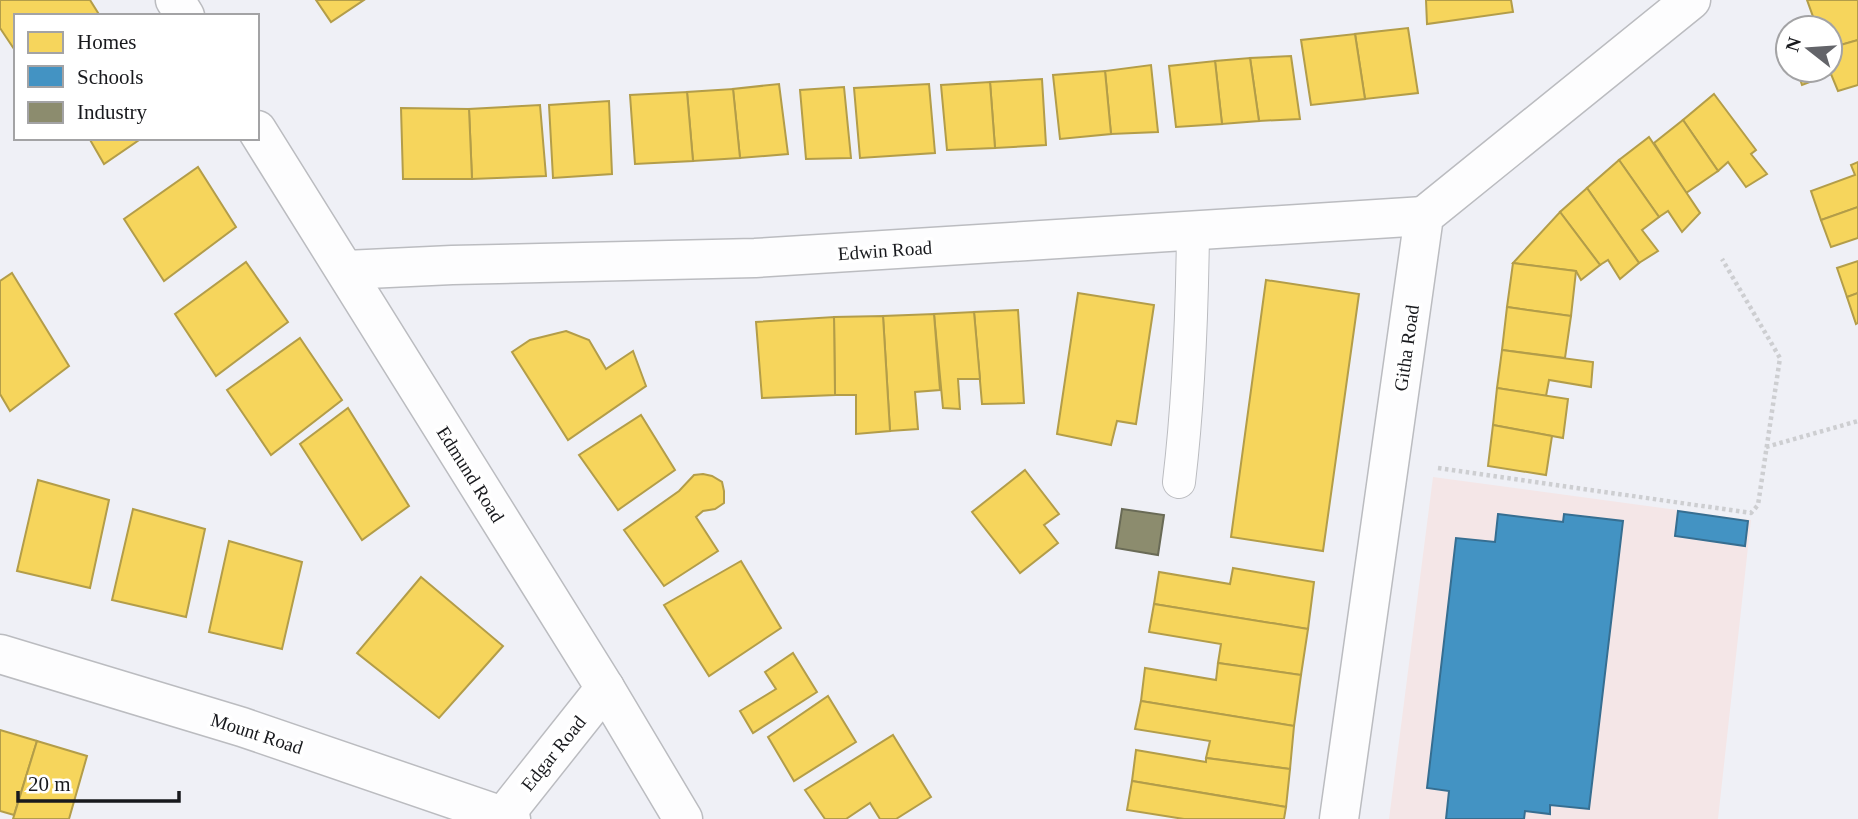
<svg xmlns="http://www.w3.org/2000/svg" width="1858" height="819" viewBox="0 0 1858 819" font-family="Georgia,serif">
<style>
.education{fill:#f4e6e7}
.homes{fill:#f6d55c;stroke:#b39d49;stroke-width:2}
.schools{fill:#4393c3;stroke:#366e91;stroke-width:2}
.industry{fill:#8c8c6e;stroke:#696a56;stroke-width:2}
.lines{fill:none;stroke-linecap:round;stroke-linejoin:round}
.lane-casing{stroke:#bbbcc0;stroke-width:34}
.street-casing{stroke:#bbbcc0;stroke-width:41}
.path{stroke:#cdced1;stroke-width:4.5;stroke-dasharray:3.5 3.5;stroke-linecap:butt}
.lane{stroke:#fdfdfe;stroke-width:32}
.street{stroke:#fdfdfe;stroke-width:38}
.labels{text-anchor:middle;stroke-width:7;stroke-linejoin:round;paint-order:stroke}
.street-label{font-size:19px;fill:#18191d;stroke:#fff}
</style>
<rect width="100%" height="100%" fill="#eff0f6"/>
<polygon class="education" points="1433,477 1751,520 1718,819 1389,819"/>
<g class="homes">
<polygon points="0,0 90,0 100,16 16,16 16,52 0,28"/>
<polygon points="316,0 364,0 331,22"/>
<polygon points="1426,0 1511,0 1513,12 1427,24"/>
<polygon points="1807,0 1858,0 1858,40 1830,48 1830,28 1807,28 1816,25"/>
<polygon points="1408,28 1418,93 1365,99 1355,34"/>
<polygon points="1355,34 1365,99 1311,105 1301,40"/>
<polygon points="1858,40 1858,85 1838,91 1831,74 1802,85 1797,70 1830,70 1830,48"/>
<polygon points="1291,56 1300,119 1259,121 1250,58"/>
<polygon points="1250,58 1259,121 1222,124 1215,61"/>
<polygon points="1215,61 1222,124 1176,127 1169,66"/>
<polygon points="1151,65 1158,132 1111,134 1105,71"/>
<polygon points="1105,71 1111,134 1060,139 1053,75"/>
<polygon points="1042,79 1046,145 995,148 990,82"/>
<polygon points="990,82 995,148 947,150 941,85"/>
<polygon points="779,84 788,154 740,158 733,89"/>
<polygon points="929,84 935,153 860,158 854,88"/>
<polygon points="844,87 851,158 806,159 800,90"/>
<polygon points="733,89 740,158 693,161 687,92"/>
<polygon points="687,92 693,161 635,164 630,95"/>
<polygon points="1714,94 1756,150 1751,154 1767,174 1746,187 1728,162 1718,171 1683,120"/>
<polygon points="609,101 612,174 553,178 549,105"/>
<polygon points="540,105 546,176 472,179 469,109"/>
<polygon points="401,108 469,109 472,179 403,179"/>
<polygon points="1683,120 1718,171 1686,193 1654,143"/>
<polygon points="1649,137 1700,213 1682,232 1668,211 1659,217 1619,160"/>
<polygon points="89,138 142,138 104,164"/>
<polygon points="1619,160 1659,217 1642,230 1658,251 1639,263 1587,188"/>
<polygon points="1858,162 1858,207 1821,220 1811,191 1855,175 1851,165"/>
<polygon points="198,167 236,227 164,281 124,219"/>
<polygon points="1587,188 1639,263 1620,279 1608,260 1600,265 1560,212"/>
<polygon points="1858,207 1858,238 1831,247 1821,220"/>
<polygon points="1560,212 1600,265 1581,280 1576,271 1513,263"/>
<polygon points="1858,261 1858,293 1847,297 1837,268"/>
<polygon points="246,262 288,322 216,376 175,314"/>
<polygon points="1513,263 1576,271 1571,316 1507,307"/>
<polygon points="12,273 69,366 10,411 0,394 0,281"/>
<polygon points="1266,280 1359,294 1323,551 1231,537"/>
<polygon points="1078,293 1154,305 1136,424 1117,421 1111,445 1057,434"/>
<polygon points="1858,293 1858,323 1856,324 1847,297"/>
<polygon points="1507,307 1571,316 1565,358 1502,350"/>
<polygon points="1018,310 1024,403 982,404 974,312"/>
<polygon points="974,312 980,379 958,379 960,409 943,408 934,314"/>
<polygon points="934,314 940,390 915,392 918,429 890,431 883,316"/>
<polygon points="883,316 890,431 856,434 856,395 835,395 834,317"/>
<polygon points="834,317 835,395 762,398 756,322"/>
<polygon points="566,331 589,340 606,369 633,351 646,386 568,440 512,352 530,340"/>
<polygon points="300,338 342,400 271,455 227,390"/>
<polygon points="1502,350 1593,362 1591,387 1549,380 1546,396 1497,388"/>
<polygon points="1497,388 1568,399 1563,438 1493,425"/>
<polygon points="348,408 409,506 362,540 300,444"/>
<polygon points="641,415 675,470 618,510 579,455"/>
<polygon points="1493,425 1552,436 1546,475 1488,466"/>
<polygon points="1025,470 1059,514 1044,525 1058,543 1020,573 972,512"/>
<polygon points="703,474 712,476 722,482 724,491 724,503 715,509 703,511 696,517 718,551 664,586 624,530 679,491 694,475"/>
<polygon points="38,480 109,500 90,588 17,571"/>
<polygon points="133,509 205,529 186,617 112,600"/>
<polygon points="229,541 302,562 282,649 209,632"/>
<polygon points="741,561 781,628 709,676 664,605"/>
<polygon points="1233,568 1314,582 1308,629 1154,604 1159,572 1230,584"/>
<polygon points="421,577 503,646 439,718 357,653"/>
<polygon points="1154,604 1308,629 1301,675 1218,663 1221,644 1149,632"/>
<polygon points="793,653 817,692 753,733 740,711 776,689 765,672"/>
<polygon points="1218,663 1301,675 1294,726 1141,701 1145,668 1216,680"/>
<polygon points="828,696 856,742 794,781 768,737"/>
<polygon points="1141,701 1294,726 1290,769 1206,758 1210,741 1135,729"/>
<polygon points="0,730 37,741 14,815 0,811"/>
<polygon points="893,735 931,797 896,819 880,819 870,803 846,819 825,819 805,790"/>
<polygon points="37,741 87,756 69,819 13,819"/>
<polygon points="1136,750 1206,762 1206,758 1290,769 1286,807 1132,781"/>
<polygon points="1132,781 1286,807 1284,819 1184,819 1127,810"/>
</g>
<g class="schools">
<polygon points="1678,511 1748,521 1745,546 1675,536"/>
<polygon points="1498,514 1563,522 1564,514 1623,521 1589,809 1550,805 1550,814 1525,811 1524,819 1446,819 1449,791 1427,788 1456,538 1495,542"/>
</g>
<polygon class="industry" points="1122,509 1164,515 1158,555 1116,548"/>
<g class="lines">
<g class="lane-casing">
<path id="lane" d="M1179 482C1189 398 1192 315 1193 231"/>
</g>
<g class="street-casing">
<g id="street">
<polyline points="175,0 185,16"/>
<polyline points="257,130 605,688 683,819"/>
<polyline points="346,270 452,265 755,258 1424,216"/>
<polyline points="0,654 242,727 511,819"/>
<polyline points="501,819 605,688"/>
<polyline points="1339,819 1424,216 1691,0"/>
</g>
</g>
<g class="path">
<polyline points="1766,447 1858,421"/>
<polyline points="1438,468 1751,513 1758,505 1780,358 1722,259"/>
</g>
<use href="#lane" class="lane"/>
<use href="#street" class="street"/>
</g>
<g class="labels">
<g class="street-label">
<text transform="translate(885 250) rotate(-4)" y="7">Edwin Road</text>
<text transform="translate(1406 348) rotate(-82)" y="7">Githa Road</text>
<text transform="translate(471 474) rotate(58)" y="7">Edmund Road</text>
<text transform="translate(257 733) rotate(18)" y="7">Mount Road</text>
<text transform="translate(553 753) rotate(-51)" y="7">Edgar Road</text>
</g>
</g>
<rect x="14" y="14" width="245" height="126" fill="#ffffff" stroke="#a3a3a5" stroke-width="2"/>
<rect x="28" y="32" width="35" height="21" fill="#f6d55c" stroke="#a3a3a5" stroke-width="2"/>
<text x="77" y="49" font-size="21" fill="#18191d">Homes</text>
<rect x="28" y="66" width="35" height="21" fill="#4393c3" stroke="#a3a3a5" stroke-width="2"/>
<text x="77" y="84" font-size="21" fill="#18191d">Schools</text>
<rect x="28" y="102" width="35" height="21" fill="#8c8c6e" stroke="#a3a3a5" stroke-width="2"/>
<text x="77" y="119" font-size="21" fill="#18191d">Industry</text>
<g transform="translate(1809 49) rotate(287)"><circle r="33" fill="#ffffff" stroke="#a3a3a5" stroke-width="2"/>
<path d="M0-5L12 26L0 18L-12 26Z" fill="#636469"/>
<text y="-10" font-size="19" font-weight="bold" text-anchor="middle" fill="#18191d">N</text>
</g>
<path d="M18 791v10h161v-10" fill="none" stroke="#18191d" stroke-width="3.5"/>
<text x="28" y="791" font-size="21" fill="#18191d" stroke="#ffffff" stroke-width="5" paint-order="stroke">20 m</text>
</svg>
